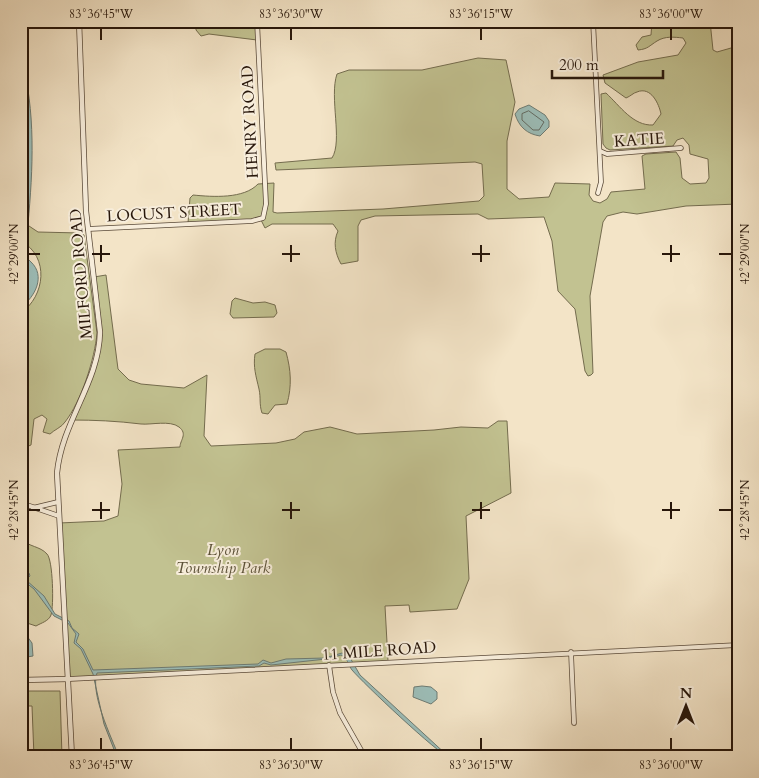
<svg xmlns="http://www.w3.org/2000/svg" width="759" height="778" viewBox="0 0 759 778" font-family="Cardo,serif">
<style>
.green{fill:#c2c291;stroke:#746c4e}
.water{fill:#9cbeb9;stroke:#6d7b73}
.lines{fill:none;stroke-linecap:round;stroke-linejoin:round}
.shore{stroke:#626a62;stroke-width:1}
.minor-casing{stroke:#5a4a39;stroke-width:5.5}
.tertiary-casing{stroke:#5a4a39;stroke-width:6}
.minor{stroke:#f7eddb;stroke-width:4}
.tertiary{stroke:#f7eddb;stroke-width:4.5}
.ticks{fill:none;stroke:#27160a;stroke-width:2}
.labels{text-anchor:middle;stroke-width:4;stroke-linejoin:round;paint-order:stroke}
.street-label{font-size:16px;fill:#27160a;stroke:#f7eddb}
.park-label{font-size:16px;font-style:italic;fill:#5d5239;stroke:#f7eddb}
.neatline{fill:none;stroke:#27160a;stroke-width:2}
.ticks-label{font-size:12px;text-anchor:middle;fill:#27160a}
</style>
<rect width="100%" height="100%" fill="#f3e4c7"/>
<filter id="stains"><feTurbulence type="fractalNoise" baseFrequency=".004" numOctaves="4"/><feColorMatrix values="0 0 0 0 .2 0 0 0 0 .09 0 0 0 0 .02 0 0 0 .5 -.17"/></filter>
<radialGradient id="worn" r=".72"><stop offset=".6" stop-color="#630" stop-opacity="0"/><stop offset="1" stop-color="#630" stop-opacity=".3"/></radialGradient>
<g class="green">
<polygon points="196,21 257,21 257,40 209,34 201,36 196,30"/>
<path d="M652 21H710L713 50 717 52 738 46V204L686 206 637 214 623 212 607 216 603 222 590 296 593 373 591 375 588 376 585 371 575 309 558 291 552 241 544 217 488 219 478 214 375 216 361 220 358 226V261L341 264C335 253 333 242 338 231L333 224H272L265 228 261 220 188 223 190 198 193 195C213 197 244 199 258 184L274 183 273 212 277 213 383 209 479 201 484 196 482 164 475 162 276 170 275 163 332 158C343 141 329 97 337 74L349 70H422L478 58 506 60 515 102 507 141V189L519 199 549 197 555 183 590 184 589 195 593 201 600 203 607 199 611 192 645 189 642 156 646 154 676 152 680 158 682 178 690 184 706 183 709 178 708 159 690 154 689 145 683 138 677 140 673 146 610 150 606 148 603 144 601 94 606 93C620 106 633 126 653 125L661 114C659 104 651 86 637 92 633 93 631 96 626 98L605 83 603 75 638 62 678 55 686 43 683 38C674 37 665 36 657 41 649 46 648 49 638 50L636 45 642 37 651 35Z"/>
<path d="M29 226 38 232 80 233 84 235 97 333C95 358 81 402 65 422 62 427 54 430 50 434L43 432 47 419 42 415 34 419 31 445 26 447 21 439V313C45 296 50 257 21 241V232Z"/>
<path d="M106 275 118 369 129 380 141 384 184 388 207 375 204 436 211 446 276 443 295 439 304 432 330 427 357 434 434 430 461 427 488 428 498 421H507L511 493 466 516 469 579 457 609 410 612 409 605 385 606 388 661 69 679 59 523 104 521 118 516 122 484 118 450 180 447C180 440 188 434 179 427 170 420 151 425 141 424 117 421 94 420 71 420L93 372 100 343 94 277Z"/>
<polygon points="235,298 253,303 265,302 275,305 277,313 274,317 233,318 230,314 232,301"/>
<path d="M265 349H280L286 352C291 370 292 386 287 404L275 405 268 414 262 413C259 404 261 398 259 389 256 376 253 367 255 354Z"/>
<path d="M21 539C29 547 40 546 47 554 53 560 54 606 51 615 49 621 41 623 36 626L21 621Z"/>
<polygon points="21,691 60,691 62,757 34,757 32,706 23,706"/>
</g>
<g class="water">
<path d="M21 57C36 111 33 169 28 224L21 229Z"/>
<path d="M529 105 545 115 549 121V127L540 136C527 134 519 127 515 114L519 109Z"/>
<path d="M21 256C26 257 28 259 31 262 46 276 35 297 21 307Z"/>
<path d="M21 569 29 573 30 576 26 580 44 596 55 614 69 621 72 628 79 634 76 642 83 649 93 670 258 664 263 660 271 663 286 659 325 658 342 653 349 656 360 675 449 757C439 755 363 683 352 670 348 665 348 658 341 655L326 659 271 665 264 663 259 666 97 673C90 694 111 736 119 757H117L104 724 93 674 81 649 74 643 76 634 68 623 54 616 34 589 25 582 28 575Z"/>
<polygon points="21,628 32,643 33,656 21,658"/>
<polygon points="422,686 431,687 437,692 437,699 431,704 413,697 414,687"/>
</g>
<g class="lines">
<g class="shore">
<path d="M21 77C30 124 28 173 24 220L21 223"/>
<polygon points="529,111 544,122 539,130 533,130 522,120 522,114"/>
</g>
<g class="minor-casing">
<g id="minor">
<polyline points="593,21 601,182 598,193"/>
<polyline points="600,151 607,154 681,148"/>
<polyline points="88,229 252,221 263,218 266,204 257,21"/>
<polyline points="21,503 59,516"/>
<polyline points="33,508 58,502"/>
<polyline points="571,652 574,723"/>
<polyline points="329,665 333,692 340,713 365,757"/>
<polyline points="69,679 738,645"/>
</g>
</g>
<g class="tertiary-casing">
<g id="tertiary">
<polyline points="21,680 69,679"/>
<path d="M72 757 57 473C62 421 99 383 100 332L86 211 79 21"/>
</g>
</g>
<use href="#minor" class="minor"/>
<use href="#tertiary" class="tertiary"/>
</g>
<path class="ticks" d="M101 28V40M291 28V40M481 28V40M671 28V40M101 245V262M291 245V262M481 245V262M671 245V262M28 254H40M92 254H110M282 254H300M472 254H490M662 254H680M719 254H732M101 502V519M291 502V519M481 502V519M671 502V519M28 510H40M92 510H110M282 510H300M472 510H490M662 510H680M719 510H732M101 738V750M291 738V750M481 738V750M671 738V750"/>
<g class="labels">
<g class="street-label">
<text transform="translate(249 122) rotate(-93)" y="6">HENRY ROAD</text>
<text transform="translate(639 139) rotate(-4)" y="6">KATIE</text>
<text transform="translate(174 212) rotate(-3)" y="6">LOCUST STREET</text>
<text transform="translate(80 274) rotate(-95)" y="6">MILFORD ROAD</text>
<text transform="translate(379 650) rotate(-4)" y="6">11 MILE ROAD</text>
</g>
<g class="park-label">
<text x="223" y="555">Lyon<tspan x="223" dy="18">Township Park</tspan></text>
</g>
</g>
<rect width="759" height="778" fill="none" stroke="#f3e4c7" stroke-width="55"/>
<g transform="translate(686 706)" stroke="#f7eddb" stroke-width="4" paint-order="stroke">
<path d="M0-4L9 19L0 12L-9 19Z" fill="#27160a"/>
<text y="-8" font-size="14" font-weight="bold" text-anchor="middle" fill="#27160a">N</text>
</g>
<path d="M552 70v8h111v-8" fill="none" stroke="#27160a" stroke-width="2.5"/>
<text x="559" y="70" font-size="15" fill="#27160a" stroke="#f7eddb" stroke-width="4" paint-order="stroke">200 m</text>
<rect x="28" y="28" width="704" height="722" class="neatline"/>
<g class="ticks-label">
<text x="101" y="18">83°36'45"W</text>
<text x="291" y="18">83°36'30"W</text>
<text x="481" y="18">83°36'15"W</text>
<text x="671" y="18">83°36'00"W</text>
<text transform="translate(14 254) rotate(-90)" y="4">42°29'00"N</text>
<text transform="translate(745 254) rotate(-90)" y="4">42°29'00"N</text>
<text transform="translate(14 510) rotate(-90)" y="4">42°28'45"N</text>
<text transform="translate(745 510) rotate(-90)" y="4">42°28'45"N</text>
<text x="101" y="769">83°36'45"W</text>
<text x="291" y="769">83°36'30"W</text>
<text x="481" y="769">83°36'15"W</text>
<text x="671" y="769">83°36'00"W</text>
</g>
<rect width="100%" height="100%" filter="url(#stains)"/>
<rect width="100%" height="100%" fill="url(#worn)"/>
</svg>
